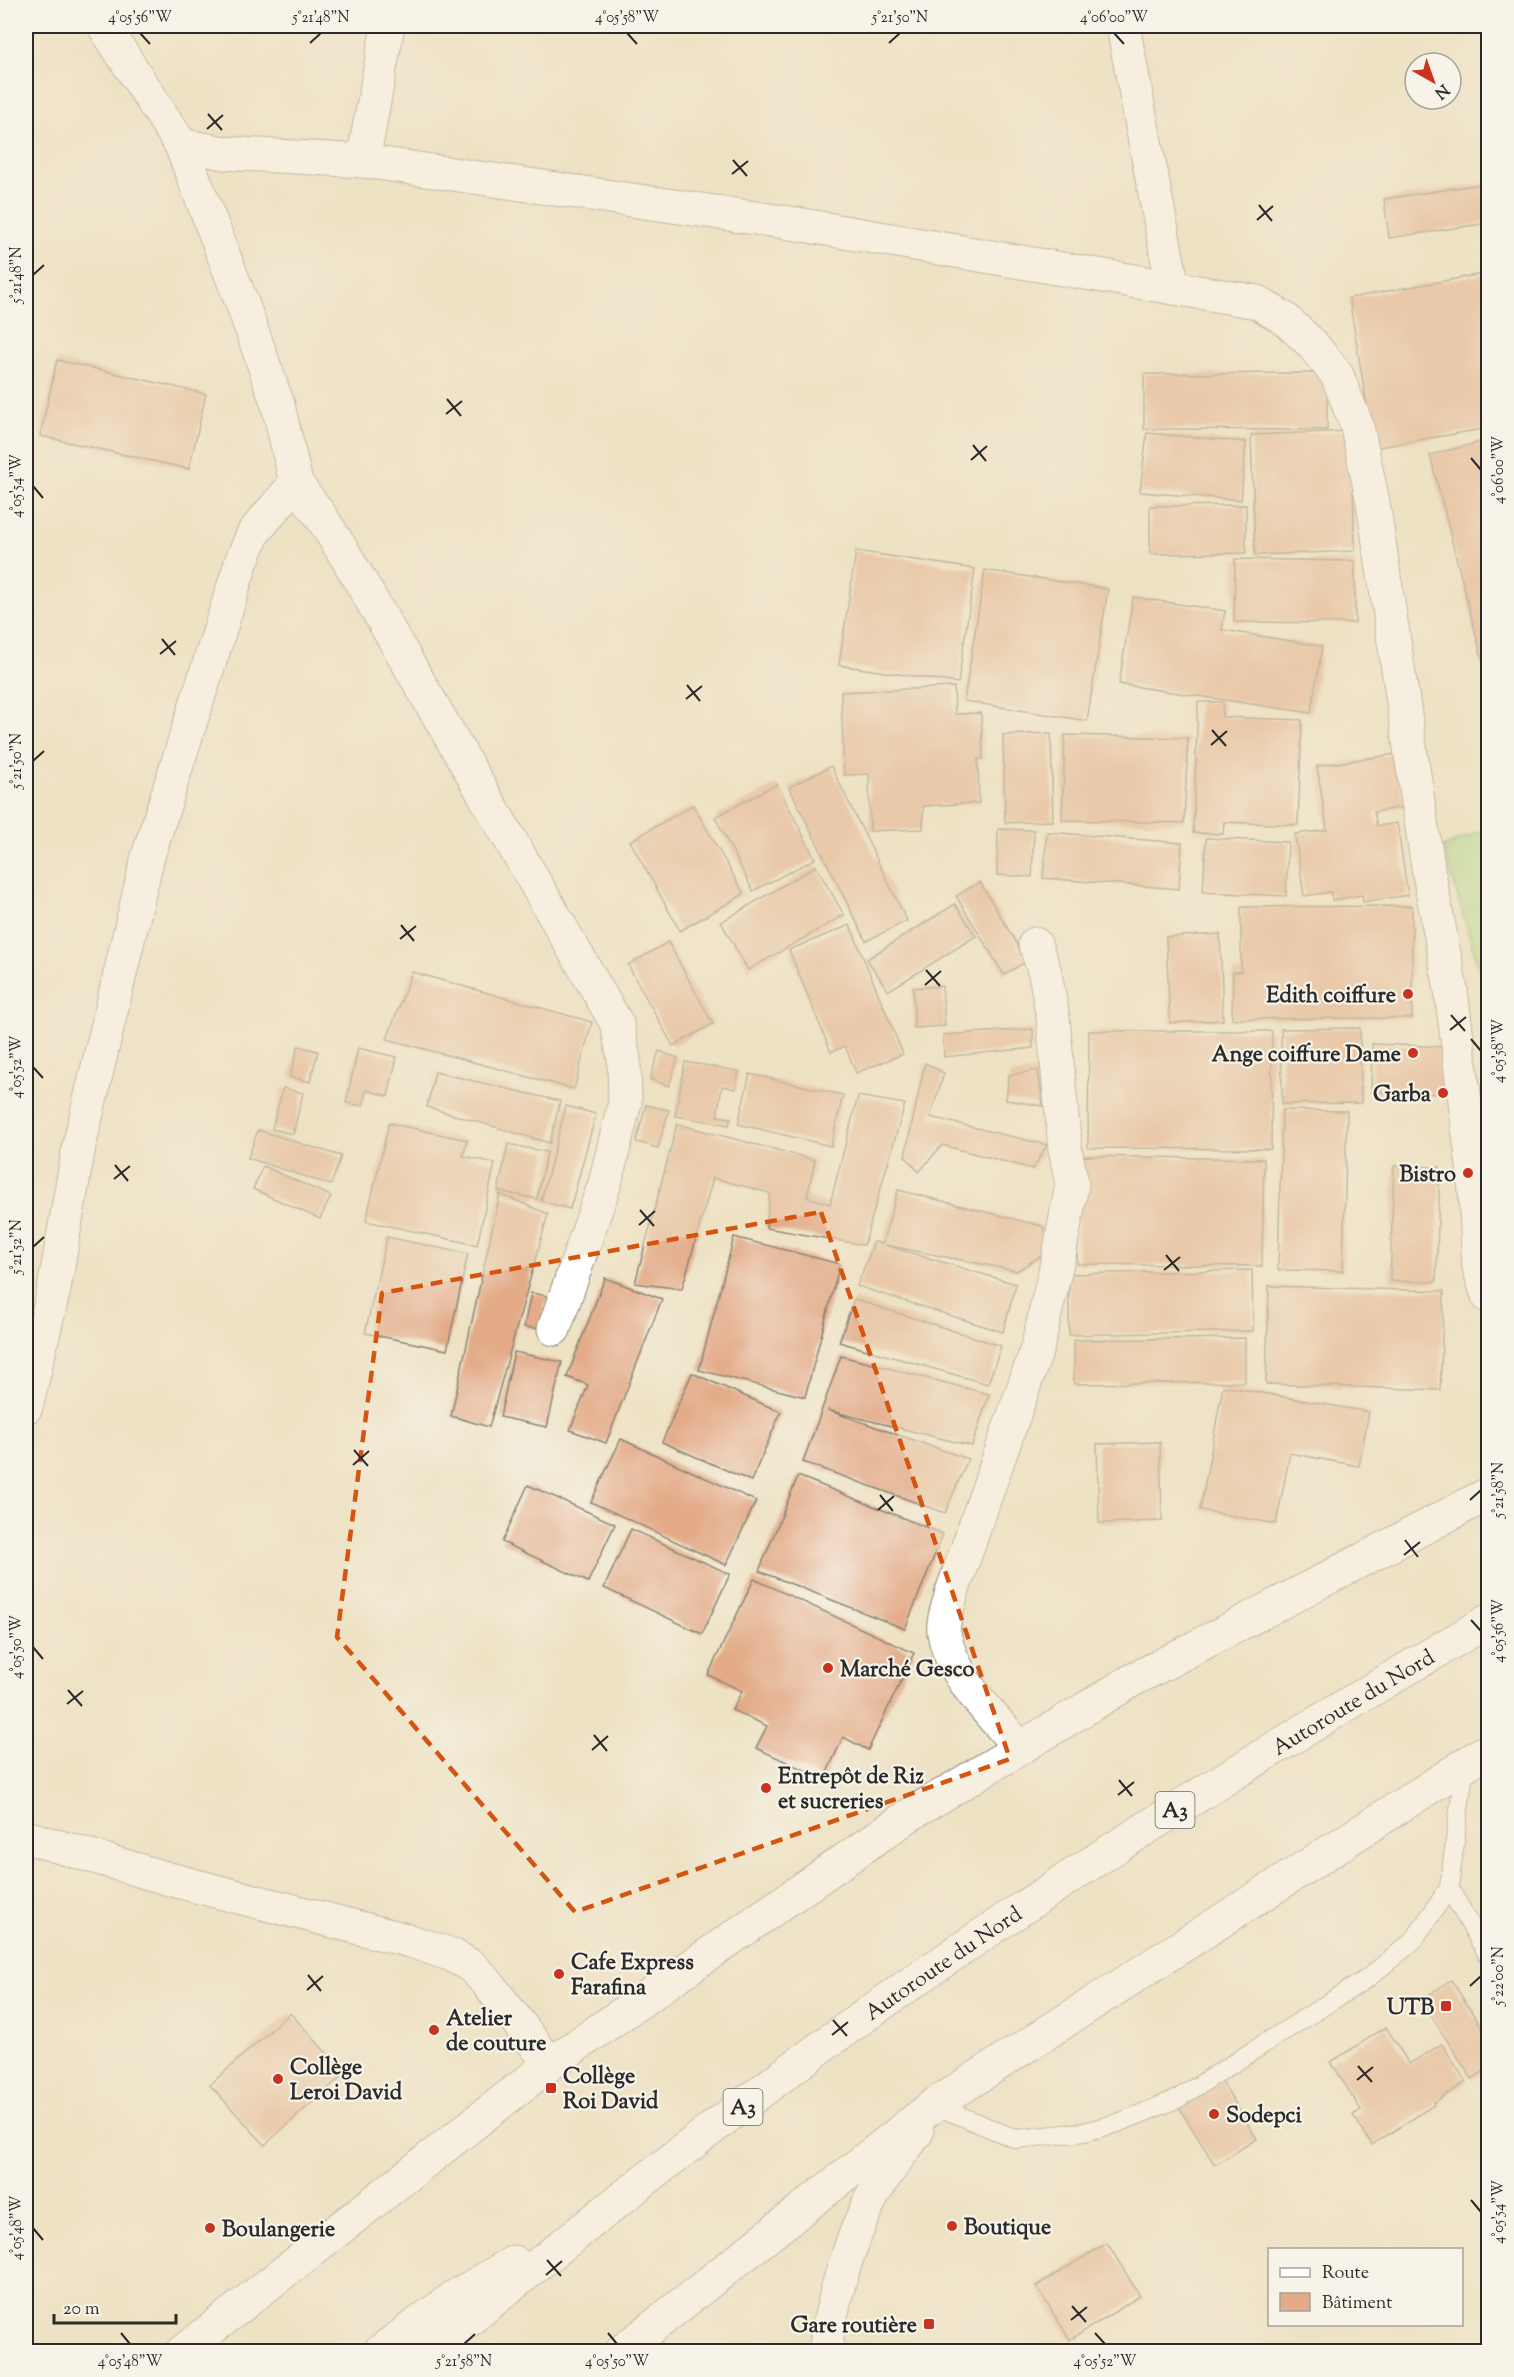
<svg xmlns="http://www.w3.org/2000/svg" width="1514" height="2377" viewBox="0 0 1514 2377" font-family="'Sorts Mill Goudy',serif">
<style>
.green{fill:#a6d582;stroke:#688056;stroke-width:1.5}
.building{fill:#e3ab88}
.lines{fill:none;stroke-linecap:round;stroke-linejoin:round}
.lane-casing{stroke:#8c8678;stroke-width:20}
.street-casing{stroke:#8c8678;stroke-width:35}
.highway-casing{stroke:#8c8678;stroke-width:35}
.lane{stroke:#fff;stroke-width:18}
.street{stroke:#fff;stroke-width:33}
.highway{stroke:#fff;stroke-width:33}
.marked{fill:none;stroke:#d5540f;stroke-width:4.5;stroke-dasharray:12 8;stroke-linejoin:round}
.ticks{fill:none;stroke:#2b2b2b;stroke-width:2}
.poi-dot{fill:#c8321e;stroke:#f7f3e8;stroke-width:2}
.labels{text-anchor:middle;stroke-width:4.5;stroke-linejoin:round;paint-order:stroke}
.shield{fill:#f7f3e8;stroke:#686764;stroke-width:1.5}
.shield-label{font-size:21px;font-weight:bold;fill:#2b2b2b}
.poi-label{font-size:22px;font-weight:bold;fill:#2b2b2b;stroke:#f7f3e8;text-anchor:start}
.street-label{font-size:22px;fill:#2b2b2b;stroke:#f7f3e8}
.neatline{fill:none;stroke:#2b2b2b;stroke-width:2}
.ticks-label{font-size:15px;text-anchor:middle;fill:#2b2b2b}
</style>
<rect width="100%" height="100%" fill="#f7f3e8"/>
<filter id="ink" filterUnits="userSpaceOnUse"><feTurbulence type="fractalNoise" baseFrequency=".0167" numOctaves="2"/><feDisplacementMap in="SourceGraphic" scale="12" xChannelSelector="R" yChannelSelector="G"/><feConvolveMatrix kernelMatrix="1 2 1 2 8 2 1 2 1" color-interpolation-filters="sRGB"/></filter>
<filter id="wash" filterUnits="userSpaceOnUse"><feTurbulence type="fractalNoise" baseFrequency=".008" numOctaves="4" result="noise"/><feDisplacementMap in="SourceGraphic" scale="24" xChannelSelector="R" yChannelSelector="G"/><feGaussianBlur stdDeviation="1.35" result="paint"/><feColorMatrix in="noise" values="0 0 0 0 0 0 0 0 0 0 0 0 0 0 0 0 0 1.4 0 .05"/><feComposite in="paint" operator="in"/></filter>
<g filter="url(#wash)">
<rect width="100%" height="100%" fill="#eee2c4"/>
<polygon class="green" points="1488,828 1488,998 1443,847"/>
<g id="blocks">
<g class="building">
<polygon points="1488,183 1488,223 1389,238 1384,199"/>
<polygon points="1488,273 1488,428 1374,448 1349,298"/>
<polygon points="57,360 206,394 189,469 40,436"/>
<polygon points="1327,373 1327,430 1144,429 1144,374"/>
<polygon points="1351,431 1355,551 1255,555 1251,435"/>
<polygon points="1147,433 1246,442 1241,500 1140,492"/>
<polygon points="1488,440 1488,682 1430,455"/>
<polygon points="1246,505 1246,553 1150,554 1150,506"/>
<polygon points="856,551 975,569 958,683 839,665"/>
<polygon points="1235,559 1355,561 1355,623 1234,622"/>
<polygon points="985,570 1108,589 1087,721 964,701"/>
<polygon points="1133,597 1225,611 1222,630 1322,646 1311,713 1119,684"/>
<polygon points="954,687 955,714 981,713 983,759 978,759 979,803 923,806 923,829 870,831 869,774 844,775 841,692"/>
<polygon points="1198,702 1223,702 1222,717 1302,720 1298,825 1224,822 1223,834 1193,833"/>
<polygon points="1051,733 1053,821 1005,823 1003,735"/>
<polygon points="1065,735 1188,738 1184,823 1062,820"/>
<polygon points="1396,754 1404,807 1374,812 1377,826 1397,823 1408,895 1363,902 1362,895 1332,900 1331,892 1304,896 1295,834 1327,830 1317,766"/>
<polygon points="831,766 907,921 866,941 789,787"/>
<polygon points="777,784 815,859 753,891 715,817"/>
<polygon points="693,805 744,894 680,931 630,841"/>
<polygon points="998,829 1034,830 1032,877 997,875"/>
<polygon points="1047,832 1182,843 1179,889 1043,878"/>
<polygon points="1206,838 1288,842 1286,896 1203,892"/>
<polygon points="816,866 844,915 748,970 721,922"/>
<polygon points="980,882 1027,961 1004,975 956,896"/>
<polygon points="955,904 976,936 888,991 867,959"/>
<polygon points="1412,906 1412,1018 1232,1019 1233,972 1241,972 1241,907"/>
<polygon points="850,925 903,1054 856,1073 845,1046 831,1052 789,950"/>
<polygon points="1220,934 1223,1020 1170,1023 1166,937"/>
<polygon points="668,942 713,1024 673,1046 628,965"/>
<polygon points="412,972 592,1022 574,1089 387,1039"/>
<polygon points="942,986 945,1026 914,1028 913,988"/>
<polygon points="1360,1028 1361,1103 1282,1104 1281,1029"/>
<polygon points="1033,1029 1033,1048 944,1057 943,1035"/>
<polygon points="1089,1031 1272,1031 1271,1149 1088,1148"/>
<polygon points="1372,1044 1448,1047 1446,1094 1371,1092"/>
<polygon points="298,1046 318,1051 310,1082 290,1077"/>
<polygon points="358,1048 397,1057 388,1096 366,1090 363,1106 346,1103"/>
<polygon points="659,1051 678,1058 669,1086 650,1079"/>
<polygon points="685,1062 739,1071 736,1089 722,1086 717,1116 731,1118 729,1125 675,1116"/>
<polygon points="925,1063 944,1073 930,1117 1047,1145 1033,1169 942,1145 919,1172 905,1156"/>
<polygon points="1038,1070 1043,1106 1006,1100 1009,1075"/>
<polygon points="435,1072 560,1101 550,1143 427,1107"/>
<polygon points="750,1074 843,1095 831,1146 738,1124"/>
<polygon points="283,1088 303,1093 293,1134 272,1129"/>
<polygon points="858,1096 905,1104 864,1245 766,1228 770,1193 713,1178 682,1289 635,1283 677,1124 815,1160 807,1197 830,1204"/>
<polygon points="646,1105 669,1110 658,1148 636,1142"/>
<polygon points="566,1106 596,1114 570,1209 541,1201"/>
<polygon points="1282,1110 1347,1111 1343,1271 1278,1270"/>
<polygon points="389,1123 467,1140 463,1156 495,1163 477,1245 366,1221"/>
<polygon points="258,1130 341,1156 331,1185 248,1158"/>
<polygon points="508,1144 547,1152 537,1199 498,1191"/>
<polygon points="1080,1156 1264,1159 1262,1266 1077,1264"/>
<polygon points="263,1166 331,1196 320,1219 253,1189"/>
<polygon points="1394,1166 1440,1167 1436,1282 1390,1281"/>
<polygon points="898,1190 1042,1226 1054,1248 1017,1271 885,1245 1016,1284 1003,1332 857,1286 874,1242 882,1244"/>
<polygon points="500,1194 548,1214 489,1427 451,1416"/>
<polygon points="387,1237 468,1254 447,1350 365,1333"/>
<polygon points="734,1237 840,1264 805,1397 699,1370"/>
<polygon points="1252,1270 1253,1331 1069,1335 1069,1274"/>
<polygon points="605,1278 662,1299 606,1443 570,1430 588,1385 567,1377"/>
<polygon points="1269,1286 1444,1291 1440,1390 1266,1384"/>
<polygon points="531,1293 547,1296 541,1329 524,1327"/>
<polygon points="854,1299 1001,1346 988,1384 839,1342"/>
<polygon points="1245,1338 1245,1382 1074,1384 1074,1340"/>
<polygon points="514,1352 562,1362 547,1427 500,1417"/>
<polygon points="841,1356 989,1394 972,1446 827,1410 968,1459 945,1513 803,1462"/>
<polygon points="692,1373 781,1412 751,1481 662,1442"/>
<polygon points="1223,1386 1369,1412 1359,1466 1290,1453 1276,1524 1200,1510"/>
<polygon points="621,1439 756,1501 726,1565 591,1502"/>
<polygon points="1160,1442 1162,1521 1099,1523 1097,1444"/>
<polygon points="798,1476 943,1534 905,1629 759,1571"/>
<polygon points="528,1485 615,1524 588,1582 502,1542"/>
<polygon points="631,1529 730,1574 702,1634 604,1588"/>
<polygon points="754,1579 914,1653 868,1750 843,1737 824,1779 756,1748 767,1726 732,1710 742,1691 708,1675"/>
<polygon points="1451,1980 1488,2037 1488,2069 1472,2079 1421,2000"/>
<polygon points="290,2013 345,2073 265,2145 210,2085"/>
<polygon points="1386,2027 1409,2064 1442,2044 1466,2082 1433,2103 1434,2105 1372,2145 1353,2115 1361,2110 1331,2062"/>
<polygon points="1221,2080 1257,2139 1215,2165 1178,2106"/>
<polygon points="1107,2243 1140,2296 1070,2340 1036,2286"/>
</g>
</g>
</g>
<g filter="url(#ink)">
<use href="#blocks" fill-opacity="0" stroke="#8c8678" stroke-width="1.5"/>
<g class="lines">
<g class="lane-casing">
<g id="lane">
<polyline points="1449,1888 1488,1955"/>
<polyline points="934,2105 1016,2139 1084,2132 1118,2123 1177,2099 1368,1978 1413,1941 1449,1888 1465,1763"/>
</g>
</g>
<g class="street-casing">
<g id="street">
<polyline points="104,26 181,145 244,308 278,405 296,483 320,515 347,558 617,1024 624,1059 625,1102 605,1183 554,1329"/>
<polyline points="1123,26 1173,288"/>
<polyline points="181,145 225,153 363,161 797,224 1257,302 1285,319 1311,343 1337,375 1357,426 1373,502 1429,874 1451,990 1474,1174 1479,1267 1488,1296"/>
<polyline points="363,161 388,26"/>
<polyline points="26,1407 54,1289 79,1146 148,856 242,560 254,532 296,483"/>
<path d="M1020 1748C992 1715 952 1678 944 1633 942 1621 949 1604 952 1592L1037 1349 1060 1250 1072 1184 1065 1149 1053 1018 1045 973 1035 944"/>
<polyline points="26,1837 169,1879 410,1941 452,1955 471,1966 486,1981 550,2064"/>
<polyline points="182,2352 550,2064 908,1816 1131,1681 1488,1494"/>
</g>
</g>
<g class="highway-casing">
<g id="highway">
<polyline points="379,2352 454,2297 514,2262"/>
<path id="s1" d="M429 2352C574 2235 719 2119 870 2012 1070 1871 1278 1744 1488 1621"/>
<polyline points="621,2352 934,2105 1488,1750"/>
<path d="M825 2352C831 2303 847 2250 868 2205 878 2182 902 2153 917 2132"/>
</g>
</g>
<use href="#lane" class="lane"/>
<use href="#street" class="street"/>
<use href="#highway" class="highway"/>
</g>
</g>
<path d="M0 0H1514V2377H0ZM821 1212 1010 1759 575 1912 337 1637 382 1293Z" fill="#eee2c4" fill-opacity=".55" fill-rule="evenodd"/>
<path class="marked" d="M821 1212 1010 1759 575 1912 337 1637 382 1293Z"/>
<path class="ticks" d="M140 33 150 44M627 33 637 44M1114 33 1124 44M310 43 321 33M889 43 900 33M208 114 222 130M207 129 223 115M733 160 747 176M732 174 748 161M1259 205 1272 221M1257 220 1273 206M33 275 44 265M447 399 461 416M446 414 462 401M973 445 986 461M1471 458 1481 470M971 460 987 446M33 486 43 498M162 639 175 655M160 654 176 641M687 685 700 701M686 699 702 686M1212 730 1226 746M1211 745 1227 731M33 761 44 751M401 925 414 941M400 939 416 926M926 970 940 986M925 985 941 971M1451 1015 1465 1031M1450 1030 1466 1017M1471 1039 1481 1051M33 1067 43 1078M115 1165 128 1181M114 1179 130 1166M640 1210 654 1226M639 1225 655 1211M33 1247 44 1237M1166 1255 1179 1271M1164 1270 1180 1257M354 1450 368 1466M353 1465 369 1451M880 1495 893 1511M1470 1500 1481 1490M878 1510 894 1496M1405 1540 1418 1557M1404 1555 1420 1542M1471 1620 1481 1631M33 1647 43 1659M68 1690 82 1706M67 1704 83 1691M594 1735 607 1751M592 1750 608 1736M1119 1780 1132 1796M1118 1795 1134 1782M308 1975 321 1991M1470 1986 1481 1976M307 1990 323 1976M833 2020 847 2036M832 2035 848 2022M1358 2066 1372 2082M1357 2080 1373 2067M1471 2200 1481 2212M33 2228 43 2240M547 2260 561 2276M546 2275 562 2261M1072 2306 1086 2322M1071 2320 1087 2307M121 2333 130 2344M608 2333 617 2344M1095 2333 1105 2344M464 2344 475 2334"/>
<g class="poi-dot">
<circle cx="1408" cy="994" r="6"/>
<circle cx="1413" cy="1053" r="6"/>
<circle cx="1443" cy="1093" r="6"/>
<circle cx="1468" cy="1173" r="6"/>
<circle cx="828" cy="1668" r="6"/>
<circle cx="766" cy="1788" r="6"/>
<circle cx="559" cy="1974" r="6"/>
<rect x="1440" y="2000" width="12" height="12" rx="3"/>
<circle cx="434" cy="2030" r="6"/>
<circle cx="278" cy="2079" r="6"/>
<rect x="545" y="2082" width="12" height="12" rx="3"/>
<circle cx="1214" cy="2114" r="6"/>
<circle cx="952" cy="2226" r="6"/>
<circle cx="210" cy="2228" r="6"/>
<rect x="923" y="2318" width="12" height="12" rx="3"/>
</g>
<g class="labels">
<g class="shield">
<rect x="1155.5" y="1792" width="39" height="36" rx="4.5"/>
<rect x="723.5" y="2089" width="39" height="36" rx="4.5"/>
</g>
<g class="shield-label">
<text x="1175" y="1817">A3</text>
<text x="743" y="2114">A3</text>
</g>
<g class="poi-label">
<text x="1396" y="1002" text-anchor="end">Edith coiffure</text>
<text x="1401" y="1061" text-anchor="end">Ange coiffure Dame</text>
<text x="1431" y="1101" text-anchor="end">Garba</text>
<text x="1456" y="1181" text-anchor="end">Bistro</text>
<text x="840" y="1676">Marché Gesco</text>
<text x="778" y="1783">Entrepôt de Riz<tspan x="778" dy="25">et sucreries</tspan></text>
<text x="571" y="1969">Cafe Express<tspan x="571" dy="25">Farafina</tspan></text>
<text x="1434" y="2014" text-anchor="end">UTB</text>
<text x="446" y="2025">Atelier<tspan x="446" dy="25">de couture</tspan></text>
<text x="290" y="2074">Collège<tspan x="290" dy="25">Leroi David</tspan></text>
<text x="563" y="2083">Collège<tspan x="563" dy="25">Roi David</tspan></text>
<text x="1226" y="2122">Sodepci</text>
<text x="964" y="2234">Boutique</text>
<text x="222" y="2236">Boulangerie</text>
<text x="917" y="2332" text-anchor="end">Gare routière</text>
</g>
<g class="street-label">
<text dy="8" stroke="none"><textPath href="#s1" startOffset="1131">Autoroute du Nord</textPath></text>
<text dy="8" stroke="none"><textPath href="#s1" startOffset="645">Autoroute du Nord</textPath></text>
</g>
</g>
<rect width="1514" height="2377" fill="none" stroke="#f7f3e8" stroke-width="66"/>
<rect x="1268" y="2248" width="195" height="78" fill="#f7f3e8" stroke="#a5a39c" stroke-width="1.5"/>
<rect x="1280" y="2268" width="30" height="9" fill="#ffffff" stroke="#a5a39c" stroke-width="1.5"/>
<text x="1322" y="2278" font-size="18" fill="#2b2b2b">Route</text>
<rect x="1280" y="2293" width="30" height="18" fill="#e3ab88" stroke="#a5a39c" stroke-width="1.5"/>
<text x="1322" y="2308" font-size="18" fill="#2b2b2b">Bâtiment</text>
<g transform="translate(1433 81) rotate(140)"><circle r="28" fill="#f7f3e8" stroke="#a5a39c" stroke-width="1.5"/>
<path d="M0-4.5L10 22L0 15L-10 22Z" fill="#c8321e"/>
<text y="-9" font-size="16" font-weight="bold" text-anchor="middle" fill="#2b2b2b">N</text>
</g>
<path d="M54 2314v9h122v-9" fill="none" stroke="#2b2b2b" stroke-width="3"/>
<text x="63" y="2314" font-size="18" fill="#2b2b2b" stroke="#f7f3e8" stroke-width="4.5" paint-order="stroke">20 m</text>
<rect x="33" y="33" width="1448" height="2311" class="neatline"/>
<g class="ticks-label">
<text x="140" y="22">4°05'56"W</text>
<text x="321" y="22">5°21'48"N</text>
<text x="627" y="22">4°05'58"W</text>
<text x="900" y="22">5°21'50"N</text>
<text x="1114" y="22">4°06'00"W</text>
<text transform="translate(16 275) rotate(-90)" y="5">5°21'48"N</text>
<text transform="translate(1498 470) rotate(-90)" y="5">4°06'00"W</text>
<text transform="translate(16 486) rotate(-90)" y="5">4°05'54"W</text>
<text transform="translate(16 761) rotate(-90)" y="5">5°21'50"N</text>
<text transform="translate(1498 1051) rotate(-90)" y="5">4°05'58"W</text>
<text transform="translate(16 1067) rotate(-90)" y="5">4°05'52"W</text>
<text transform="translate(16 1247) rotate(-90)" y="5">5°21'52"N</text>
<text transform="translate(1498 1490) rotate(-90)" y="5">5°21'58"N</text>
<text transform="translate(1498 1631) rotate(-90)" y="5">4°05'56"W</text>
<text transform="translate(16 1647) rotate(-90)" y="5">4°05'50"W</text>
<text transform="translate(1498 1976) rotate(-90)" y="5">5°22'00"N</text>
<text transform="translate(1498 2212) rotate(-90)" y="5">4°05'54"W</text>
<text transform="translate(16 2228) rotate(-90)" y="5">4°05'48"W</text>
<text x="130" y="2366">4°05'48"W</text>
<text x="464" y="2366">5°21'58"N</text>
<text x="617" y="2366">4°05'50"W</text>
<text x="1105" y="2366">4°05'52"W</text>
</g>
</svg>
